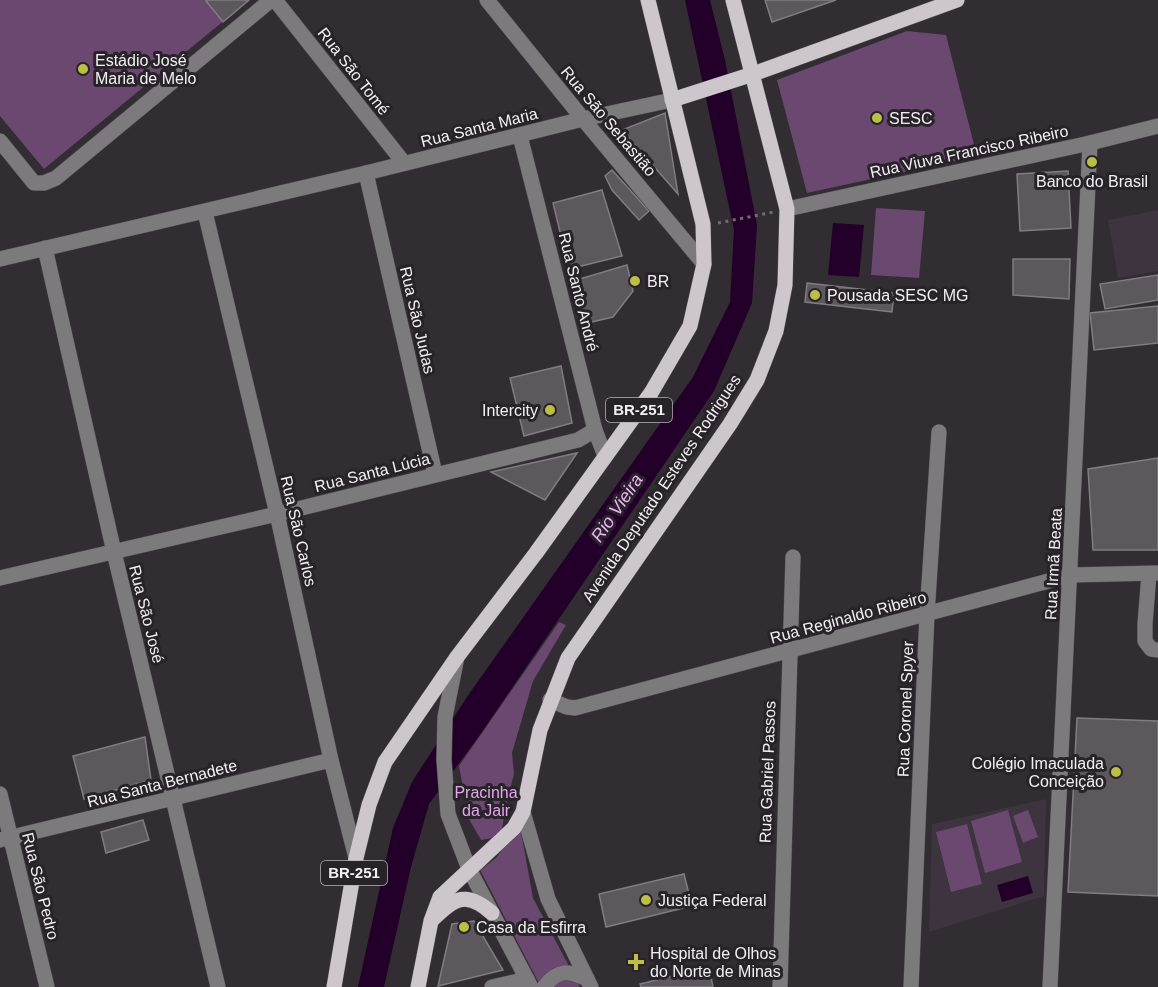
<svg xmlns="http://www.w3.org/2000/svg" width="1158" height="987" viewBox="0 0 1158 987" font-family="Helvetica,sans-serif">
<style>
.built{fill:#3d343f}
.green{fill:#6a486f}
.water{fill:#230029}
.building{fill:#5d575e;stroke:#827b83;stroke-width:1.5}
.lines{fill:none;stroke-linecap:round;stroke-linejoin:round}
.minor-casing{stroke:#4d474e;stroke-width:16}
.major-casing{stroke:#4d474e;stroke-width:16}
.path{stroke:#716c72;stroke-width:3;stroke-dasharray:3 4.5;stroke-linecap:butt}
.minor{stroke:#7d7a7e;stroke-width:15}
.major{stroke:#cdc6cd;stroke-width:15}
.poi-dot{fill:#bac045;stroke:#282329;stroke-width:2}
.labels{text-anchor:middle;stroke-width:6;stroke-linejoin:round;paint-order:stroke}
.shield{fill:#282329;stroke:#b6b2b6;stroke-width:1.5}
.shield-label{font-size:15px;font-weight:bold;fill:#f3eff3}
.poi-label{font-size:16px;fill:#f3eff3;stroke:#282329;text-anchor:start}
.street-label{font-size:16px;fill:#f3eff3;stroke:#282329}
.park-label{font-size:16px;fill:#e4a6ed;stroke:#282329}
.water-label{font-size:18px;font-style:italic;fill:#efb1f8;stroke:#282329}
</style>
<rect width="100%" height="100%" fill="#322c33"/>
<g class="built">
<polygon points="1158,210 1158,271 1118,278 1108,220"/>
<polygon points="1046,799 1044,896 929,932 932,824"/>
</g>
<g class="green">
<polygon points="0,0 249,0 44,169 0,116"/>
<polygon points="907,31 946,35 977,156 807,193 777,80"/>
<polygon points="876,208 925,211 919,278 871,275"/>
<polygon points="559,622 566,625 533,681 512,753 514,774 505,809 502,829 492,838 481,840 469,819 459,766"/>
<polygon points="1008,810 1022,862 985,873 971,821"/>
<polygon points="1028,810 1038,837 1023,843 1013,816"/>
<polygon points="967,824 982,884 951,892 936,832"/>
<polygon points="520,826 533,898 580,987 541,987 480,870 496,858"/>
</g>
<g class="water">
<polygon points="685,0 710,0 725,60 757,225 752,303 714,391 482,732 429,804 411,867 384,987 358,987 393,828 412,782 467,697 693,377 730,302 734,230"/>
<polygon points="833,223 864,225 859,277 828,275"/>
<polygon points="1028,876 1033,893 1002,902 997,885"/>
</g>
<g class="building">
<polygon points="208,0 249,0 223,22 206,1"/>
<polygon points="765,0 836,0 772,22"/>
<polygon points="665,113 678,194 622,130"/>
<polygon points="612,170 649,211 639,220 612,190 605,176"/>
<polygon points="1068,171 1071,228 1020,231 1017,174"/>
<polygon points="602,190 622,256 569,269 553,203"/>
<polygon points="1013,259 1070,259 1069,299 1013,295"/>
<polygon points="627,265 633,291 613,317 583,324 573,281"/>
<polygon points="1158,275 1158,300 1105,309 1100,284"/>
<polygon points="807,283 894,293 892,312 805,302"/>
<polygon points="1158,306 1158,343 1094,350 1090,313"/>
<polygon points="561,366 572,423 524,436 510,378"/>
<polygon points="577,453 545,500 491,472"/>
<polygon points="1158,458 1158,550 1093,550 1088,469"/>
<polygon points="1077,718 1158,721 1158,896 1068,892"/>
<polygon points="145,737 151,780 84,799 73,756"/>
<polygon points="143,820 149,840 106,853 101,832"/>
<polygon points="684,874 692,906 606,927 599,894"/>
<polygon points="474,921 503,970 438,986 452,924"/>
<polygon points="709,967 713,987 641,987 640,984"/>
</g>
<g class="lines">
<g class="minor-casing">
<g id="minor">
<polyline points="275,0 404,163"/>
<polyline points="487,0 583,119 704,264"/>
<polyline points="520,136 595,430 605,456"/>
<polyline points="0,141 34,183 44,183 56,178 271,0"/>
<polyline points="366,173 435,474"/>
<polyline points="787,209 1090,143 1158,126"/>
<polyline points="205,212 277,514 331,760 356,858"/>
<polyline points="45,248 114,552 218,987"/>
<polyline points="0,259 366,173 583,119 672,100"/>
<polyline points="1149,574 1145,624 1145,641 1151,649 1158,650"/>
<polyline points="0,578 277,514 578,440 595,430"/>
<polyline points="457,657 445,717 444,760 448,814 469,869 531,987"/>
<polyline points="550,700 567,707 575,708 1071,575 1158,573"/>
<polyline points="0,794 47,987"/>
<polyline points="523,812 548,899 591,987"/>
<polyline points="0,840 331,760"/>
<polyline points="492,987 527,979"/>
<path d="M544 987C558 969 568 970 587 979"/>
<polyline points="780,987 793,557"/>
<polyline points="911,987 927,614 939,432"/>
<polyline points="1050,987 1090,143"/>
</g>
</g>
<g class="major-casing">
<g id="major">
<polyline points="672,100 753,74 957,0"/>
<path d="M433 919C455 897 467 891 492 913"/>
<polyline points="334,987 356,858 369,805 385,762 457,657 536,553 651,393 690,326 704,264 703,224 648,0"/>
<polyline points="418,987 431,921 440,897 514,828 523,812 540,730 568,658 730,424 757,380 776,331 785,285 787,209 733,0"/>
</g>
</g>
<polyline class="path" points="718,223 774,212"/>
<use href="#minor" class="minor"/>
<use href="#major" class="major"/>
</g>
<g class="poi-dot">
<circle cx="83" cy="69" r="6"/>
<circle cx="877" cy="118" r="6"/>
<circle cx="1092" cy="162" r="6"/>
<circle cx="635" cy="281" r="6"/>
<circle cx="815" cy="295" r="6"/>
<circle cx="550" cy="410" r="6"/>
<circle cx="1116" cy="772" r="6"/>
<circle cx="646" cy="900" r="6"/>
<circle cx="464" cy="927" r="6"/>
<path d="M633 953h6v6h6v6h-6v6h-6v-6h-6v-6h6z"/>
</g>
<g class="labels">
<g class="shield">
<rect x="606" y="398" width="66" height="24" rx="4.5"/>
<rect x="321" y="861" width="66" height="24" rx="4.5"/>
</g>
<g class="shield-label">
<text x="639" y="415">BR-251</text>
<text x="354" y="878">BR-251</text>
</g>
<g class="poi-label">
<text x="95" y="66">Estádio José<tspan x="95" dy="18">Maria de Melo</tspan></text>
<text x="889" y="124">SESC</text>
<text x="1092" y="187" text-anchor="middle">Banco do Brasil</text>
<text x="647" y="287">BR</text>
<text x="827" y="301">Pousada SESC MG</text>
<text x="538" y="416" text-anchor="end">Intercity</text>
<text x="1104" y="769" text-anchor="end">Colégio Imaculada<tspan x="1104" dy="18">Conceição</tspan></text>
<text x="658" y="906">Justiça Federal</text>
<text x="476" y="933">Casa da Esfirra</text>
<text x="650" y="959">Hospital de Olhos<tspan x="650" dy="18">do Norte de Minas</tspan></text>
</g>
<g class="street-label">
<text transform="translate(354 71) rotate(52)" y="6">Rua São Tomé</text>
<text transform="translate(609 121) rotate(50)" y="6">Rua São Sebastião</text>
<text transform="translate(479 127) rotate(-14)" y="6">Rua Santa Maria</text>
<text transform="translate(969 151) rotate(-12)" y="6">Rua Viuva Francisco Ribeiro</text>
<text transform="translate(579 292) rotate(76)" y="6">Rua Santo André</text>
<text transform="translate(418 320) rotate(77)" y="6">Rua São Judas</text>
<text transform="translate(372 472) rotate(-14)" y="6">Rua Santa Lúcia</text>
<text transform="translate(661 488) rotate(-56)" y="6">Avenida Deputado Esteves Rodrigues</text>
<text transform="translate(299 531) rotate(77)" y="6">Rua São Carlos</text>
<text transform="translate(1053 564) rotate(-87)" y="6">Rua Irmã Beata</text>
<text transform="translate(147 614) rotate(76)" y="6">Rua São José</text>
<text transform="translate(848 617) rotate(-15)" y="6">Rua Reginaldo Ribeiro</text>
<text transform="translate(905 709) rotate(-88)" y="6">Rua Coronel Spyer</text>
<text transform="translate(767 772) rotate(-88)" y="6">Rua Gabriel Passos</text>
<text transform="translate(162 783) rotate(-14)" y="6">Rua Santa Bernadete</text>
<text transform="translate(41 886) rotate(76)" y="6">Rua São Pedro</text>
</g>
<g class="park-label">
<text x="486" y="798">Pracinha<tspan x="486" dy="18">da Jair</tspan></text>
</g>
<g class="water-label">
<text transform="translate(617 508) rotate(-56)" y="6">Rio Vieira</text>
</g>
</g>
</svg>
